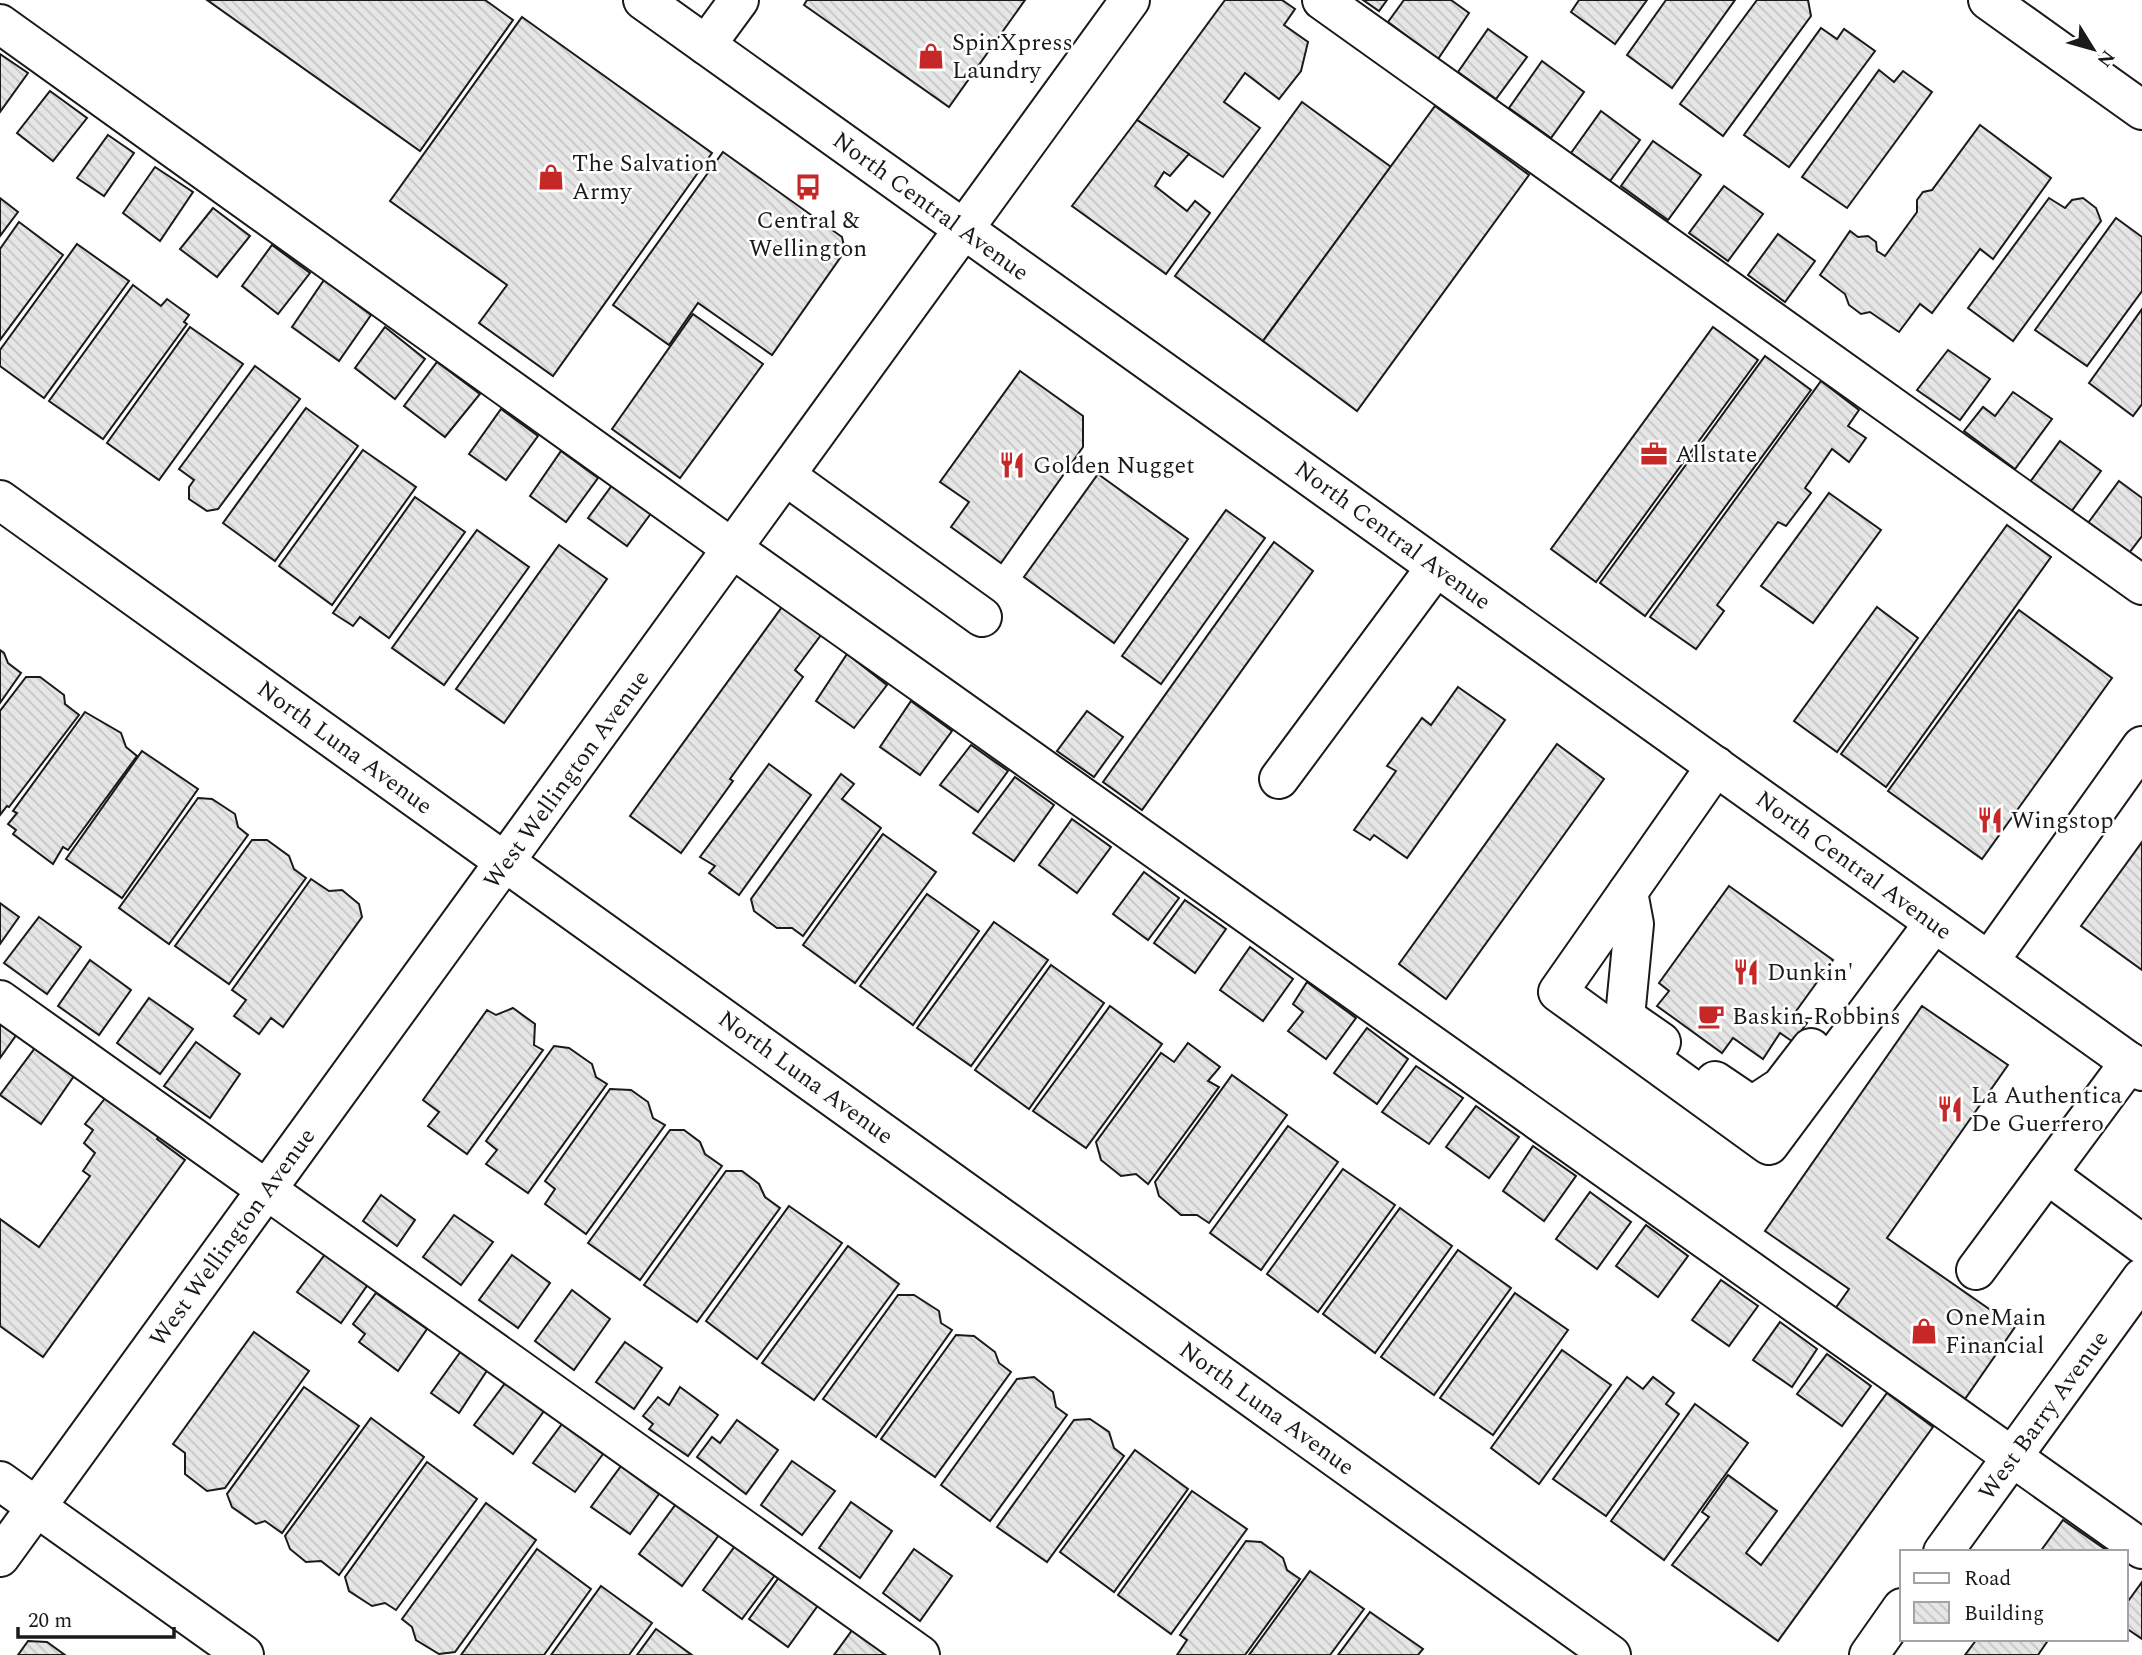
<svg xmlns="http://www.w3.org/2000/svg" width="2142" height="1655" viewBox="0 0 2142 1655" font-family="Spectral,serif">
<style>
.building{fill:url(#building-back-hatch);stroke:#1a1a1a;stroke-width:2}
.lines{fill:none;stroke-linecap:round;stroke-linejoin:round}
.minor-casing{stroke:#1a1a1a;stroke-width:42}
.major-casing{stroke:#1a1a1a;stroke-width:42}
.minor{stroke:#fff;stroke-width:38}
.major{stroke:#fff;stroke-width:38}
.labels{text-anchor:middle;stroke-width:5;stroke-linejoin:round;paint-order:stroke}
.poi-label{font-size:24px;fill:#1a1a1a;stroke:#fff;text-anchor:start}
.street-label{font-size:24px;fill:#1a1a1a;stroke:#fff}
</style>
<defs>
<pattern id="building-back-hatch" width="6" height="6" patternUnits="userSpaceOnUse" patternTransform="scale(1.75)"><rect width="6" height="6" fill="#e6e6e6"/><path d="M-1 5l2 2M0 0l6 6M5-1l2 2" fill="none" stroke="#c5c5c5"/></pattern>
</defs>
<rect width="100%" height="100%" fill="#fff"/>
<g class="building">
<polygon points="207,0 485,0 513,20 420,151"/>
<polygon points="807,0 1025,0 949,107 804,5"/>
<polygon points="1225,0 1282,0 1295,9 1284,25 1308,42 1301,71 1279,99 1245,73 1224,102 1260,128 1223,177 1137,120"/>
<polygon points="1363,0 1387,0 1379,11"/>
<polygon points="1404,0 1451,0 1469,13 1438,59 1388,22"/>
<polygon points="1579,0 1647,0 1615,44 1571,12"/>
<polygon points="1666,0 1735,0 1672,88 1627,55"/>
<polygon points="1757,0 1808,0 1811,16 1723,136 1680,104"/>
<polygon points="522,17 712,153 553,376 479,323 507,285 390,201"/>
<polygon points="1821,28 1837,39 1844,29 1875,51 1789,167 1744,135"/>
<polygon points="1488,29 1527,57 1496,99 1458,72"/>
<polygon points="0,54 28,73 0,112"/>
<polygon points="1542,61 1584,92 1551,138 1509,108"/>
<polygon points="1879,70 1894,82 1903,71 1932,92 1847,208 1802,177"/>
<polygon points="50,91 87,118 53,161 17,133"/>
<polygon points="1302,102 1391,167 1263,341 1175,276"/>
<polygon points="1435,106 1529,175 1357,411 1263,341"/>
<polygon points="1601,111 1640,140 1610,181 1571,153"/>
<polygon points="1137,120 1189,154 1170,176 1164,172 1155,186 1187,211 1195,201 1210,213 1166,274 1072,206"/>
<polygon points="1980,125 2051,178 1993,259 1980,249 1932,313 1920,304 1899,332 1870,312 1861,314 1849,305 1845,294 1820,275 1850,231 1858,237 1868,236 1876,242 1877,251 1885,256 1917,212 1917,200 1923,192 1932,190"/>
<polygon points="108,135 134,153 104,196 77,178"/>
<polygon points="1653,141 1701,175 1668,220 1621,186"/>
<polygon points="723,152 842,237 845,251 772,355 698,303 669,345 613,305"/>
<polygon points="155,167 193,192 160,241 123,213"/>
<polygon points="1724,186 1763,214 1728,261 1689,233"/>
<polygon points="0,198 18,212 0,236"/>
<polygon points="2049,198 2065,208 2072,200 2083,198 2096,208 2101,221 2013,341 1968,308"/>
<polygon points="213,208 250,236 217,277 180,249"/>
<polygon points="2116,218 2142,237 2142,291 2087,366 2035,330"/>
<polygon points="19,222 63,255 0,340 0,249"/>
<polygon points="1778,234 1815,261 1785,302 1748,275"/>
<polygon points="77,244 129,281 44,398 0,366 0,350"/>
<polygon points="272,245 310,273 278,314 242,286"/>
<polygon points="324,280 371,315 339,361 292,327"/>
<polygon points="133,285 161,306 167,299 189,315 184,322 187,324 103,439 49,401"/>
<polygon points="2142,309 2142,404 2133,416 2089,383"/>
<polygon points="693,314 763,364 680,478 612,429"/>
<polygon points="190,327 243,364 159,480 107,443"/>
<polygon points="385,327 425,359 395,399 355,368"/>
<polygon points="1713,327 1758,360 1596,582 1551,549"/>
<polygon points="1948,350 1990,379 1960,420 1917,390"/>
<polygon points="1765,356 1811,390 1645,616 1600,583"/>
<polygon points="437,362 480,394 445,437 404,406"/>
<polygon points="255,366 300,399 218,509 207,511 189,499 189,487 194,480 179,469"/>
<polygon points="1020,371 1083,416 1083,447 1001,563 951,527 969,502 940,482"/>
<polygon points="1821,381 1859,410 1848,426 1866,438 1849,462 1832,449 1805,488 1811,493 1786,526 1778,522 1717,605 1724,611 1696,649 1650,617"/>
<polygon points="2013,392 2052,419 2015,469 1964,431 1983,407 1995,416"/>
<polygon points="306,408 358,446 275,561 223,523"/>
<polygon points="501,409 538,436 506,480 469,454"/>
<polygon points="2060,441 2101,471 2071,512 2030,482"/>
<polygon points="363,450 416,487 332,605 279,566"/>
<polygon points="561,451 598,478 566,522 530,496"/>
<polygon points="1098,474 1188,539 1114,643 1024,577"/>
<polygon points="2119,481 2142,498 2142,536 2129,553 2088,523"/>
<polygon points="613,484 652,512 627,546 588,518"/>
<polygon points="1829,493 1881,530 1813,623 1761,586"/>
<polygon points="415,497 465,532 389,638 360,617 353,626 333,613"/>
<polygon points="1226,510 1265,538 1161,684 1122,656"/>
<polygon points="2007,525 2051,557 1886,787 1841,754"/>
<polygon points="477,530 529,567 444,685 392,648"/>
<polygon points="1274,542 1313,571 1142,810 1103,782"/>
<polygon points="559,545 607,579 504,723 456,689"/>
<polygon points="782,607 821,635 795,670 803,677 730,779 733,781 681,853 630,816"/>
<polygon points="1877,607 1918,638 1837,752 1794,721"/>
<polygon points="2019,610 2112,678 1982,859 1888,791"/>
<polygon points="0,650 4,653 8,663 21,673 0,703"/>
<polygon points="847,654 887,685 854,728 816,701"/>
<polygon points="26,677 40,677 64,695 65,704 79,715 9,807 7,806 0,815 0,711"/>
<polygon points="1458,687 1505,720 1407,858 1374,835 1370,840 1354,830 1396,771 1387,766 1422,718 1431,725"/>
<polygon points="911,701 952,731 920,775 880,747"/>
<polygon points="1087,711 1123,737 1094,777 1057,751"/>
<polygon points="85,712 121,733 126,747 137,756 68,850 63,847 53,864 13,834 16,830 8,824 17,813 13,811"/>
<polygon points="1557,744 1604,779 1446,999 1399,964"/>
<polygon points="971,745 1008,771 978,812 940,785"/>
<polygon points="142,751 198,789 122,898 66,859"/>
<polygon points="769,764 811,795 739,895 709,873 715,866 700,857"/>
<polygon points="841,774 854,784 842,799 881,828 803,936 792,928 777,928 754,911 751,899"/>
<polygon points="1015,777 1054,805 1014,861 973,833"/>
<polygon points="198,798 212,799 235,814 238,827 248,835 169,944 119,908"/>
<polygon points="1072,819 1111,847 1077,893 1039,865"/>
<polygon points="883,834 936,872 855,983 803,945"/>
<polygon points="252,840 267,840 289,856 294,869 306,878 229,984 175,946"/>
<polygon points="2142,842 2142,970 2081,926"/>
<polygon points="1144,872 1179,898 1148,940 1113,914"/>
<polygon points="311,879 329,891 342,890 359,904 362,917 283,1027 271,1018 259,1034 234,1016 246,1000 232,990"/>
<polygon points="1729,886 1833,960 1794,1014 1807,1023 1793,1042 1780,1033 1763,1059 1733,1038 1722,1053 1657,1006 1669,991 1659,983"/>
<polygon points="927,894 979,931 913,1025 860,986"/>
<polygon points="1185,900 1226,929 1195,973 1154,943"/>
<polygon points="0,903 19,917 0,944"/>
<polygon points="39,917 81,947 47,994 4,963"/>
<polygon points="994,922 1048,960 971,1066 917,1028"/>
<polygon points="1250,947 1293,979 1263,1021 1220,990"/>
<polygon points="90,960 131,990 99,1035 58,1006"/>
<polygon points="1051,965 1104,1003 1029,1109 975,1070"/>
<polygon points="1307,982 1356,1018 1326,1059 1288,1031 1303,1012 1293,1004"/>
<polygon points="149,998 193,1029 160,1074 117,1043"/>
<polygon points="1110,1006 1162,1044 1086,1148 1033,1111"/>
<polygon points="1922,1006 2008,1065 1887,1238 2015,1327 1965,1399 1835,1309 1849,1289 1765,1231"/>
<polygon points="513,1008 535,1024 534,1045 543,1050 467,1154 428,1126 439,1112 423,1100 487,1010 496,1015"/>
<polygon points="0,1022 17,1034 0,1058"/>
<polygon points="1367,1028 1408,1059 1377,1104 1334,1073"/>
<polygon points="196,1042 240,1074 210,1118 164,1086"/>
<polygon points="1188,1043 1220,1067 1208,1081 1219,1087 1148,1184 1136,1174 1121,1176 1101,1160 1096,1142 1161,1053 1174,1062"/>
<polygon points="554,1046 569,1048 592,1064 596,1077 607,1084 528,1193 486,1164 497,1150 486,1141"/>
<polygon points="35,1048 74,1076 41,1124 0,1095"/>
<polygon points="1416,1066 1463,1098 1429,1144 1382,1112"/>
<polygon points="1232,1075 1287,1115 1209,1223 1197,1215 1181,1215 1159,1196 1155,1182"/>
<polygon points="610,1089 631,1090 648,1102 653,1118 665,1125 586,1234 545,1204 555,1189 545,1181"/>
<polygon points="106,1097 160,1135 157,1139 185,1160 43,1357 0,1326 0,1219 39,1247 90,1176 83,1171 95,1153 84,1143 93,1130 85,1124"/>
<polygon points="1476,1106 1519,1137 1489,1178 1446,1147"/>
<polygon points="1288,1126 1338,1162 1261,1270 1210,1233"/>
<polygon points="670,1130 684,1130 700,1142 705,1154 722,1166 640,1280 588,1243"/>
<polygon points="1533,1146 1576,1176 1544,1221 1503,1191"/>
<polygon points="1343,1169 1395,1205 1318,1312 1267,1274"/>
<polygon points="726,1171 742,1171 759,1184 765,1197 780,1208 697,1322 644,1285"/>
<polygon points="1590,1192 1631,1222 1597,1269 1556,1239"/>
<polygon points="381,1195 415,1220 397,1246 363,1221"/>
<polygon points="789,1206 842,1243 757,1359 706,1321"/>
<polygon points="1400,1208 1452,1246 1375,1353 1323,1314"/>
<polygon points="454,1215 493,1242 461,1285 423,1257"/>
<polygon points="1646,1225 1688,1256 1658,1297 1616,1266"/>
<polygon points="848,1246 899,1284 814,1400 762,1363"/>
<polygon points="329,1249 371,1280 341,1323 297,1292"/>
<polygon points="1458,1250 1511,1288 1434,1395 1381,1357"/>
<polygon points="512,1255 550,1283 518,1328 479,1300"/>
<polygon points="1721,1280 1758,1306 1729,1346 1692,1320"/>
<polygon points="572,1290 610,1319 574,1370 535,1341"/>
<polygon points="376,1293 427,1329 398,1371 359,1342 365,1334 353,1324"/>
<polygon points="1515,1293 1568,1330 1493,1435 1440,1398"/>
<polygon points="898,1295 914,1295 939,1311 941,1323 952,1330 876,1437 823,1399"/>
<polygon points="1780,1322 1817,1349 1792,1387 1753,1360"/>
<polygon points="254,1332 309,1371 225,1488 207,1491 185,1474 185,1453 173,1444"/>
<polygon points="956,1335 974,1336 995,1352 999,1363 1011,1372 935,1477 881,1439"/>
<polygon points="625,1342 662,1368 634,1409 596,1382"/>
<polygon points="1562,1350 1611,1385 1539,1484 1491,1448"/>
<polygon points="461,1351 488,1369 459,1413 431,1393"/>
<polygon points="1827,1354 1871,1386 1842,1426 1797,1394"/>
<polygon points="1034,1377 1053,1392 1056,1407 1067,1415 990,1521 941,1485 1017,1379"/>
<polygon points="1627,1377 1643,1389 1653,1377 1674,1393 1666,1404 1679,1414 1606,1516 1553,1479"/>
<polygon points="506,1382 544,1411 513,1454 474,1425"/>
<polygon points="304,1387 359,1426 282,1533 265,1521 256,1524 232,1507 227,1494"/>
<polygon points="680,1387 718,1415 688,1456 649,1429 653,1424 643,1416 658,1397 669,1405"/>
<polygon points="1887,1393 1933,1427 1778,1641 1672,1565 1709,1517 1702,1512 1728,1475 1777,1511 1746,1553 1761,1565"/>
<polygon points="1695,1404 1748,1443 1664,1560 1611,1521"/>
<polygon points="371,1418 424,1457 339,1575 321,1561 306,1562 290,1549 285,1536"/>
<polygon points="1090,1419 1109,1432 1114,1448 1124,1456 1047,1562 997,1527 1074,1420"/>
<polygon points="737,1420 778,1450 746,1494 697,1457 712,1437 720,1443"/>
<polygon points="562,1424 603,1454 575,1492 533,1463"/>
<polygon points="1135,1450 1188,1489 1114,1592 1060,1552"/>
<polygon points="792,1461 835,1491 802,1535 761,1505"/>
<polygon points="427,1462 477,1499 396,1610 385,1603 372,1606 349,1591 345,1577"/>
<polygon points="621,1466 659,1494 630,1534 591,1507"/>
<polygon points="1192,1491 1247,1529 1171,1634 1118,1595"/>
<polygon points="851,1502 892,1531 860,1578 819,1548"/>
<polygon points="486,1503 536,1540 455,1652 439,1654 416,1640 412,1627 402,1619"/>
<polygon points="676,1504 719,1535 682,1586 639,1554"/>
<polygon points="2063,1520 2109,1552 2040,1552"/>
<polygon points="1246,1541 1261,1542 1283,1558 1287,1570 1300,1579 1245,1655 1177,1655 1187,1640 1180,1635"/>
<polygon points="735,1546 775,1575 742,1619 703,1590"/>
<polygon points="537,1549 591,1589 544,1655 461,1655"/>
<polygon points="914,1549 952,1576 920,1621 883,1593"/>
<polygon points="1310,1571 1364,1609 1330,1655 1249,1655"/>
<polygon points="780,1576 819,1604 788,1647 749,1619"/>
<polygon points="2142,1582 2142,1639 2126,1628 2126,1604"/>
<polygon points="601,1586 652,1623 629,1655 551,1655"/>
<polygon points="1370,1612 1423,1649 1418,1655 1338,1655"/>
<polygon points="656,1629 692,1655 637,1655"/>
<polygon points="853,1629 889,1655 834,1655"/>
<polygon points="1977,1639 2049,1639 2038,1655 1965,1655"/>
<polygon points="28,1641 47,1642 65,1655 18,1655"/>
</g>
<g class="lines">
<g class="minor-casing">
<g id="minor">
<polyline points="1322,0 2142,585"/>
<polyline points="1988,0 2142,110"/>
<polyline points="0,24 733,549 2142,1549"/>
<polyline points="706,45 739,0"/>
<polyline points="786,476 982,617"/>
<polyline points="0,500 1611,1655"/>
<polyline points="1716,766 1558,992 1769,1145 1934,923"/>
<polyline points="1279,779 1436,567"/>
<polyline points="1628,892 1634,924 1625,1017 1661,1042"/>
<polyline points="1989,961 2142,746"/>
<polyline points="0,1000 920,1655"/>
<polyline points="1715,1081 1752,1106 1781,1087 1811,1048"/>
<polyline points="2047,1174 2142,1244"/>
<polyline points="1976,1270 2130,1062"/>
<polyline points="0,1481 244,1655"/>
<polyline points="1943,1552 2142,1278"/>
<polyline points="0,1557 1130,0"/>
<polyline points="1869,1655 1902,1608"/>
</g>
</g>
<g class="major-casing">
<polyline id="major" points="643,0 2142,1071"/>
</g>
<use href="#minor" class="minor"/>
<use href="#major" class="major"/>
</g>
<defs>
<g id="shop-bare" transform="scale(2.1)"><path d="M-5-2.5h2.3a2.7 3.5 0 0 1 5.4 0H5L5.5 6h-11ZM-1.5-2.5h3a1.5 2.3 0 0 0-3 0Z" fill="#c62828" stroke="#fff" stroke-width="2.5" paint-order="stroke"/></g>
<g id="bus-bare" transform="scale(2.1)"><path d="M-5-6H5V4H4V6H2V4H-2V6H-4V4H-5ZM-3.5-4V0h7V-4ZM-3.5 1.2v1.5H-2V1.2ZM2 1.2v1.5H3.5V1.2Z" fill="#c62828" stroke="#fff" stroke-width="2.5" paint-order="stroke"/></g>
<g id="office-bare" transform="scale(2.1)"><path d="M-6-3h4V-5.5h4V-3h4V5H-6ZM-1-4.5V-3h2v-1.5ZM-6 0V1H6V0Z" fill="#c62828" stroke="#fff" stroke-width="2.5" paint-order="stroke"/></g>
<g id="restaurant-bare" transform="scale(2.1)"><path d="M-5-6h1v4h1v-4h1v4h1v-4h1v5L-1.5 .5V6h-2V.5L-5-1ZM5-6V6H3V1.5H1.5Q1.5-4 5-6Z" fill="#c62828" stroke="#fff" stroke-width="2.5" paint-order="stroke"/></g>
<g id="cafe-bare" transform="scale(2.1)"><path d="M-5.5-4.5H6V0H3Q3 3.5 0 3.5H-2.5Q-5.5 3.5-5.5 0ZM3-3.2v2h1.7v-2ZM-6 4.5H4V6H-6Z" fill="#c62828" stroke="#fff" stroke-width="2.5" paint-order="stroke"/></g>
</defs>
<g fill-rule="evenodd">
<use href="#shop-bare" x="931" y="56"/>
<use href="#shop-bare" x="551" y="177"/>
<use href="#bus-bare" x="808" y="187"/>
<use href="#office-bare" x="1654" y="454"/>
<use href="#restaurant-bare" x="1012" y="465"/>
<use href="#restaurant-bare" x="1990" y="820"/>
<use href="#restaurant-bare" x="1746" y="972"/>
<use href="#cafe-bare" x="1711" y="1016"/>
<use href="#restaurant-bare" x="1950" y="1109"/>
<use href="#shop-bare" x="1924" y="1331"/>
</g>
<g class="labels">
<g class="poi-label">
<text x="952" y="50">SpinXpress<tspan x="952" dy="28">Laundry</tspan></text>
<text x="572" y="171">The Salvation<tspan x="572" dy="28">Army</tspan></text>
<text x="808" y="228" text-anchor="middle">Central &amp;<tspan x="808" dy="28">Wellington</tspan></text>
<text x="1675" y="462">Allstate</text>
<text x="1033" y="473">Golden Nugget</text>
<text x="2011" y="828">Wingstop</text>
<text x="1767" y="980">Dunkin'</text>
<text x="1732" y="1024">Baskin-Robbins</text>
<text x="1971" y="1103">La Authentica<tspan x="1971" dy="28">De Guerrero</tspan></text>
<text x="1945" y="1325">OneMain<tspan x="1945" dy="28">Financial</tspan></text>
</g>
<g class="street-label">
<text transform="translate(931 206) rotate(36)" y="8">North Central Avenue</text>
<text transform="translate(1393 535) rotate(36)" y="8">North Central Avenue</text>
<text transform="translate(345 747) rotate(36)" y="8">North Luna Avenue</text>
<text transform="translate(566 779) rotate(-54)" y="8">West Wellington Avenue</text>
<text transform="translate(1854 865) rotate(36)" y="8">North Central Avenue</text>
<text transform="translate(806 1077) rotate(36)" y="8">North Luna Avenue</text>
<text transform="translate(232 1237) rotate(-54)" y="8">West Wellington Avenue</text>
<text transform="translate(1267 1408) rotate(36)" y="8">North Luna Avenue</text>
<text transform="translate(2043 1415) rotate(-54)" y="8">West Barry Avenue</text>
</g>
</g>
<rect x="1900" y="1550" width="228" height="91" fill="#ffffff" stroke="#a3a3a3" stroke-width="2"/>
<rect x="1914" y="1573" width="35" height="10" fill="#ffffff" stroke="#a3a3a3" stroke-width="2"/>
<text x="1964" y="1585" font-size="21" fill="#1a1a1a">Road</text>
<rect x="1914" y="1602" width="35" height="21" fill="url(#building-back-hatch)" stroke="#a3a3a3" stroke-width="2"/>
<text x="1964" y="1620" font-size="21" fill="#1a1a1a">Building</text>
<g transform="translate(2093 49) rotate(127)" stroke="#ffffff" stroke-width="5" paint-order="stroke">
<path d="M0-5L12 26L0 18L-12 26Z" fill="#1a1a1a"/>
<text y="-10" font-size="19" font-weight="bold" text-anchor="middle" fill="#1a1a1a">N</text>
</g>
<path d="M18 1627v10h156v-10" fill="none" stroke="#1a1a1a" stroke-width="3.5"/>
<text x="28" y="1627" font-size="21" fill="#1a1a1a" stroke="#ffffff" stroke-width="5" paint-order="stroke">20 m</text>
</svg>
